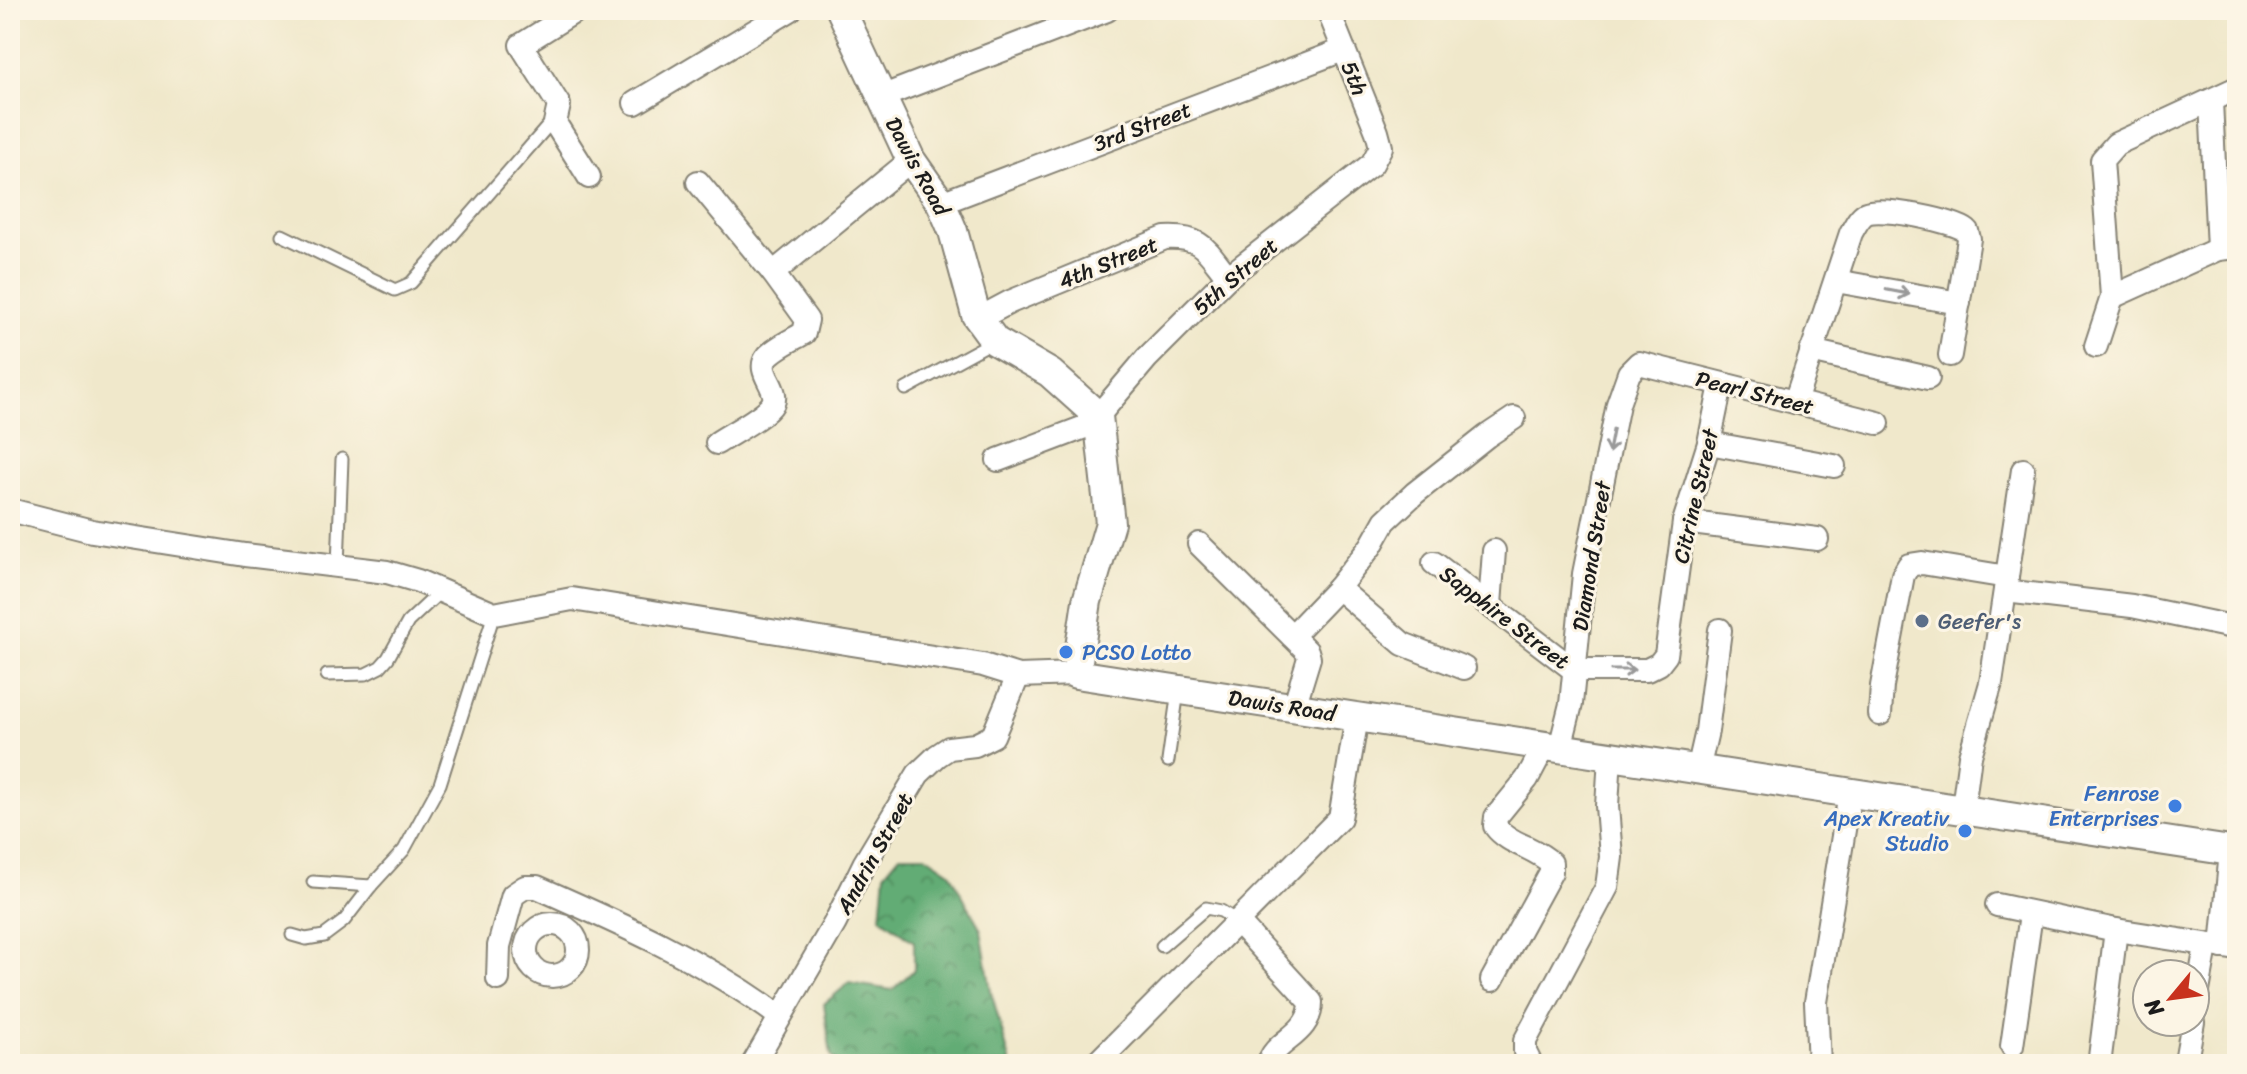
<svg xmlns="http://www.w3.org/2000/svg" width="2247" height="1074" viewBox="0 0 2247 1074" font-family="Sriracha,sans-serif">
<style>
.forest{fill:url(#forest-crowns);stroke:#3f6448;stroke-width:2}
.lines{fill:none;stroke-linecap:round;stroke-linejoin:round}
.service-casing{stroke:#868274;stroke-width:15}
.minor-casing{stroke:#868274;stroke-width:26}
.tertiary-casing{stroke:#868274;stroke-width:32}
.service{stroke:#fff;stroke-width:11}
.minor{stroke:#fff;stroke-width:22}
.tertiary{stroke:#fff;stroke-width:28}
.oneway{stroke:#999}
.service-dot{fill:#5c6f8a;stroke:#fcf5e5;stroke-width:3}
.shop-dot{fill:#3f7fe0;stroke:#fcf5e5;stroke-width:3}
.labels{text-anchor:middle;stroke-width:6;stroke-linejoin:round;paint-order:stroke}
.street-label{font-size:22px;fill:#1c1c1c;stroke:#fcf5e5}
.service-label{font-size:22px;fill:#4e5e75;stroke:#fcf5e5;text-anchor:start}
.shop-label{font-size:22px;fill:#366cbe;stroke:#fcf5e5;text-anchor:end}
</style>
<defs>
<pattern id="forest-crowns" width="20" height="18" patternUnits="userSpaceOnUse" patternTransform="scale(2)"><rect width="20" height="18" fill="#62ac74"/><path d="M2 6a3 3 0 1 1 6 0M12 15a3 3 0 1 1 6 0" fill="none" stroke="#508b5e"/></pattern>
</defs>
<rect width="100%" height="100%" fill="#fcf5e5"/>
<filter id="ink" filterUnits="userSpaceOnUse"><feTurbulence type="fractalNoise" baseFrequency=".0125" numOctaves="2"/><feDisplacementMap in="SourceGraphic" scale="16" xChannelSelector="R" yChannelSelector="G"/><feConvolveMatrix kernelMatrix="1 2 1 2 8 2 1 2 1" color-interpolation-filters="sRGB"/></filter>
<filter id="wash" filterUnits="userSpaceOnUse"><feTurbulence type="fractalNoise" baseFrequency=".006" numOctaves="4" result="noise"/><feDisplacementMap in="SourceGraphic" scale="32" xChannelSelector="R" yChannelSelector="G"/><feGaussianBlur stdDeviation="1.8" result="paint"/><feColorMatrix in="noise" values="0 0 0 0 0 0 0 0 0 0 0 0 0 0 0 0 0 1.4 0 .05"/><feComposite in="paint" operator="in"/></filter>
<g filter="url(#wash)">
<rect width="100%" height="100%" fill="#f0e8cb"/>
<polygon class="forest" points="900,855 925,855 950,872 981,930 991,991 1011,1064 838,1064 831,1056 824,1004 849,983 892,990 914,970 914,942 881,917 885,873"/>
</g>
<g filter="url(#ink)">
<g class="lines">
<g class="service-casing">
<g id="service">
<polyline points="282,235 395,290 411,283 554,119"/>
<polyline points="906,389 994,341"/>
<polyline points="338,566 342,459"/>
<polyline points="327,675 366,674 380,667 388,658 408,622 440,592"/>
<polyline points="1168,761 1178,691"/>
<polyline points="313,882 371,886"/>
<polyline points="292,935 306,939 324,936 344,921 371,886 404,850 440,784 494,614"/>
<polyline points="1162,946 1206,908 1221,911 1237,921"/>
</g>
</g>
<g class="minor-casing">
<g id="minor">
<polyline points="577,10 521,45 559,105 555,123 589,177"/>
<polyline points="881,97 1107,10"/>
<polyline points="2211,101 2218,249"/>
<polyline points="635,103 790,10"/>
<path d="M698 182 773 273 807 320 804 333C792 340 776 347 767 357 755 372 780 388 773 403 766 416 730 434 717 443"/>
<polyline points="941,203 1343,50"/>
<polyline points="773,273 911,160"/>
<polyline points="1836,281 1959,303"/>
<polyline points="2112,297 2218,249 2237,247"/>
<path d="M978 319 1010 302 1165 238C1203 236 1206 250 1228 277"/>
<polyline points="2096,346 2112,297 2102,160 2116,144 2237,88"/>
<polyline points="1811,351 1928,378"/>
<path d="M1795 402 1851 233C1855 226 1859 217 1866 213 1882 206 1954 221 1967 231L1969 239 1950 355"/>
<polyline points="1098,416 1147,358 1228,277 1372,164 1381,147 1377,132 1328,10"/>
<polyline points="1709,443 1834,466"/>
<polyline points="998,460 1098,422"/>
<polyline points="10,510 92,531 245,555 387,572 418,581 494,614 572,599 983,665 1018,676 1076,674"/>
<polyline points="1684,522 1817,539"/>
<polyline points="1199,544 1307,651 1309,658 1294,707"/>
<polyline points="1434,563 1574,670 1647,670 1659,664 1666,655 1684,522 1709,443 1721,385"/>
<polyline points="1338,588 1403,644 1464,668"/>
<polyline points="2005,591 2132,606 2237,628"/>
<polyline points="1490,605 1494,551"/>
<polyline points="1292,636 1338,588 1371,546 1385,521 1415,493 1487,436 1514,418"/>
<polyline points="1880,714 1882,686 1903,575 1909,565 1922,563 2007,577"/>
<polyline points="1560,748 1571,704 1584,574 1618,404 1629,373 1639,363 1878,423"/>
<polyline points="1698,770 1707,731 1720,630"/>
<polyline points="1963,808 1970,756 1991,683 2023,470"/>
<polyline points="1997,905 2116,930 2237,949"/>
<path d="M1237 921 1311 1002C1311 1036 1273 1040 1269 1064"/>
<circle cx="552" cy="950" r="26"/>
<polyline points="2222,947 2231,851"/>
<path d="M498 979 499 946 513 895 525 887H537C621 924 705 961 779 1016"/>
<path d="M1492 980 1551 872V863C1535 847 1508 844 1495 826L1496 817 1527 779 1545 745"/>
<polyline points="2195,1008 2206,946"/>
<polyline points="2012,1046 2031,914"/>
<polyline points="2100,1057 2116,930"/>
<polyline points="2186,1061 2193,1022"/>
<polyline points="753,1064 835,923 864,864 918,774 937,756 949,748 975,745 993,736 1018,676"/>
<polyline points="1096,1064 1340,818 1357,717"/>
<polyline points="1531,1064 1525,1052 1525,1041 1607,887 1611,857 1607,806 1610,756"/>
<polyline points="1819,1064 1816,1002 1850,793"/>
</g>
</g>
<g class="tertiary-casing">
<polyline id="tertiary" points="841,10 911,160 941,203 953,231 976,315 995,341 1050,373 1098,416 1110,523 1087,601 1076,674 2237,852"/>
</g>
<use href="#service" class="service"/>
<use href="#minor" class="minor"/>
<use href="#tertiary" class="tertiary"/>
</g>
<defs><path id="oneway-shaft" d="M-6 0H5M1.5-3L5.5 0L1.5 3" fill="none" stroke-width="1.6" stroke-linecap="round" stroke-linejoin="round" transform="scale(2)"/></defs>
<g class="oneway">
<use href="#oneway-shaft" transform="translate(1898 292) rotate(11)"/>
<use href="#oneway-shaft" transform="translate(1611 441) rotate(101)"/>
<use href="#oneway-shaft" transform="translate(1623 670)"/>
</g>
</g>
<circle class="service-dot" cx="1922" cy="621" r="8"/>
<g class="shop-dot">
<circle cx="1066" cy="652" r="8"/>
<circle cx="2175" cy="806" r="8"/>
<circle cx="1965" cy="831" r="8"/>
</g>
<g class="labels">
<g class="street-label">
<text transform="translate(1355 78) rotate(68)" y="8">5th</text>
<text transform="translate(1142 126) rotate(-21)" y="8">3rd Street</text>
<text transform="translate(918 166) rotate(61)" y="8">Dawis Road</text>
<text transform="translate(1108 262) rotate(-22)" y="8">4th Street</text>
<text transform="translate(1235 276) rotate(-41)" y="8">5th Street</text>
<text transform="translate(1755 392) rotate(14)" y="8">Pearl Street</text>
<text transform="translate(1695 496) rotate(-77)" y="8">Citrine Street</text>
<text transform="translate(1591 556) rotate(-81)" y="8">Diamond Street</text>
<text transform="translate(1505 617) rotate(37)" y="8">Sapphire Street</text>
<text transform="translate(1282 705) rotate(9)" y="8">Dawis Road</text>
<text transform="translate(874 853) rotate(-61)" y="8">Andrin Street</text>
</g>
<g class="service-label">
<text x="1938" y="629">Geefer's</text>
</g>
<g class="shop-label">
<text x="1082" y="660" text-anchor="start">PCSO Lotto</text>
<text x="2159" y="801">Fenrose<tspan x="2159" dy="25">Enterprises</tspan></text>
<text x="1949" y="826">Apex Kreativ<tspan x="1949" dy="25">Studio</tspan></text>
</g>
</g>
<rect width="2247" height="1074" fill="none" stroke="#fcf5e5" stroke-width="40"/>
<g transform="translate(2171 998) rotate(241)"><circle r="38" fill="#fcf5e5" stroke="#a29e95" stroke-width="2"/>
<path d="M0-6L14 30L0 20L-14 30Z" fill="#c8321e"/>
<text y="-12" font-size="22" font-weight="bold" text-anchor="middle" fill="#1c1c1c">N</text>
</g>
</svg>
